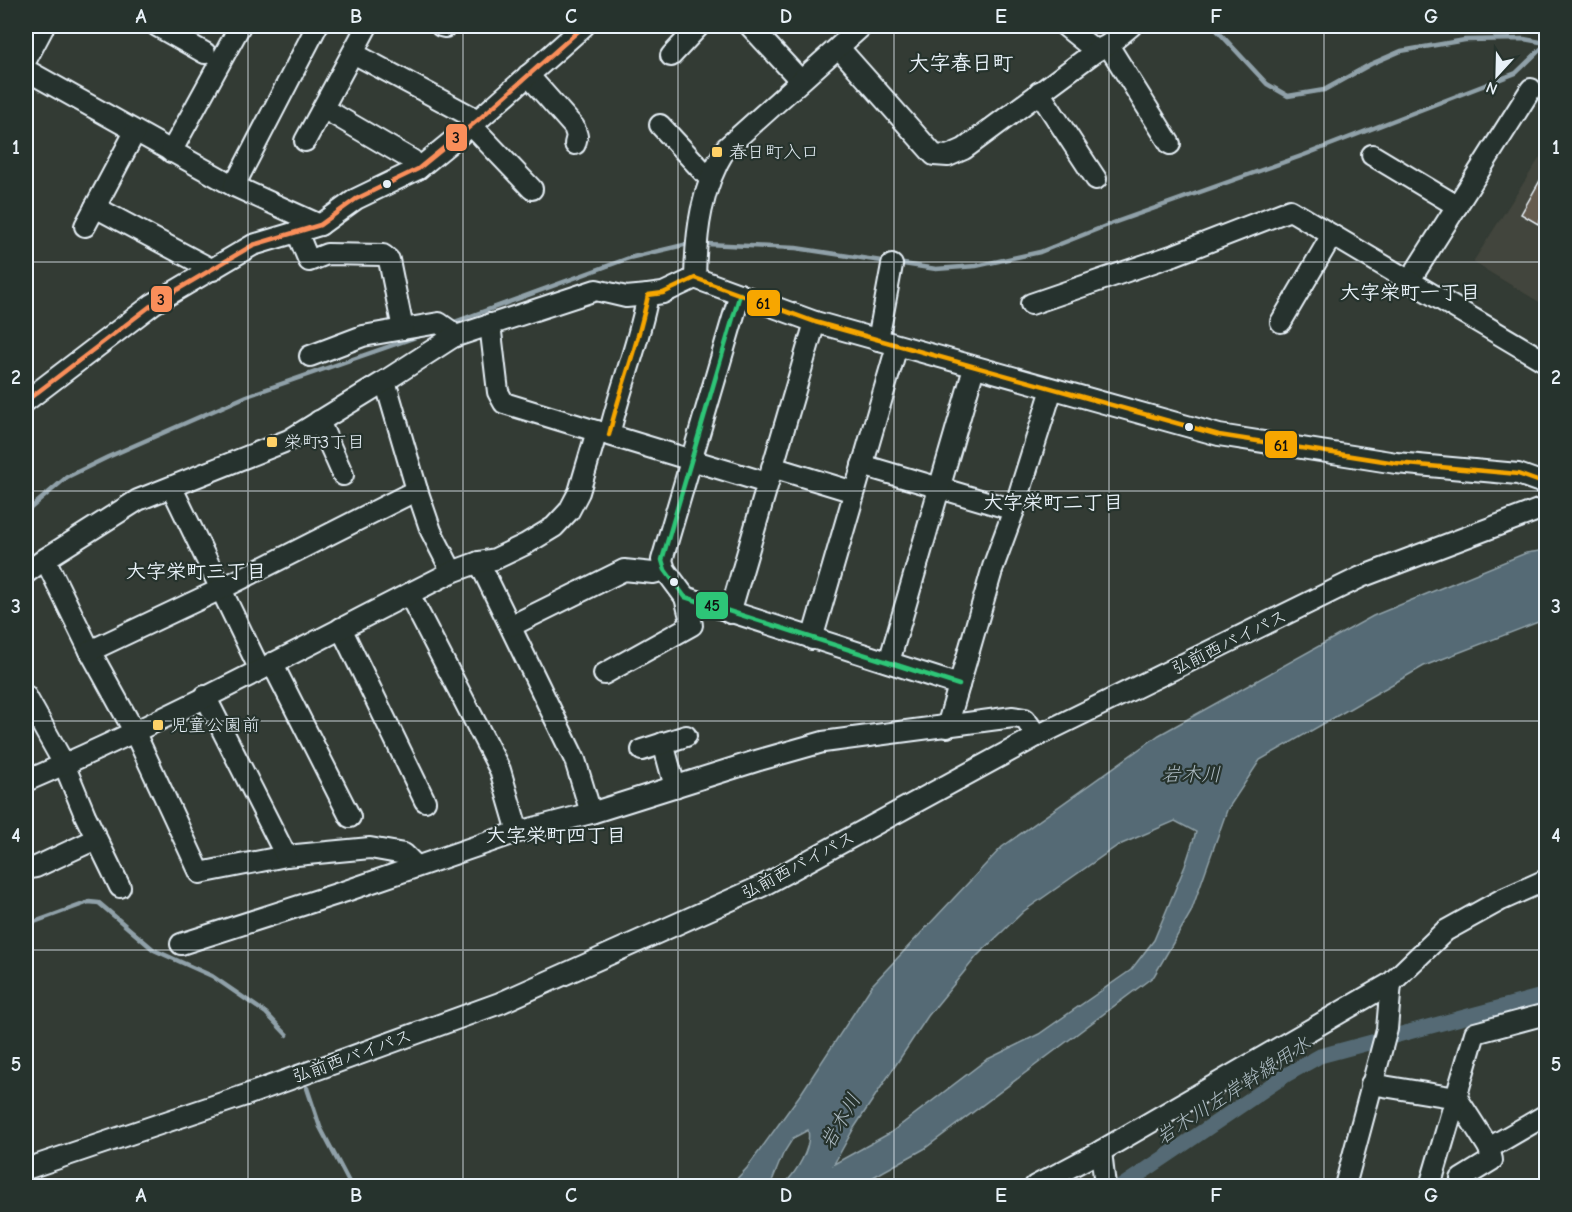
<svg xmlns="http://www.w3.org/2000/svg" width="1572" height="1212" viewBox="0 0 1572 1212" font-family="'Comic Neue','Klee One',sans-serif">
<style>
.built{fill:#42453c}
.water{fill:#556b74;stroke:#90a1a9;stroke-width:1.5;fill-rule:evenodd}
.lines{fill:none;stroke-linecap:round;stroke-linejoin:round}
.stream{stroke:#90a1a9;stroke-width:4.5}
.canal{stroke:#556b74;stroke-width:15}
.building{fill:#665b50;stroke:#e8f1f8;stroke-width:1.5}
.minor-casing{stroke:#e8f1f8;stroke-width:24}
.minor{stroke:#26332d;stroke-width:20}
.bus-1-casing{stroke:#26332d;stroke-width:9}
.bus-2-casing{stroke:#26332d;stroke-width:9}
.bus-3-casing{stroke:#26332d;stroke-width:9}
.bus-1{stroke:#2dc577;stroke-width:4.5}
.bus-2{stroke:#fa8e5a;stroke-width:4.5}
.bus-3{stroke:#f7a600;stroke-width:4.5}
.grid{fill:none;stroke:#e8f1f8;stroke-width:1.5;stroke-opacity:0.55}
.poi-dot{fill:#ffd166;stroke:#26332d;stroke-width:2}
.bus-dot{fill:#e8f1f8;stroke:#26332d;stroke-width:2}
.labels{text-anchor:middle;stroke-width:4.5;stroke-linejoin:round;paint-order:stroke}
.poi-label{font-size:18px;fill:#e8f1f8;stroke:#26332d;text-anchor:start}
.street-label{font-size:18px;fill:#e8f1f8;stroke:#26332d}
.neighbourhood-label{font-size:20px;font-weight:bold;fill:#e8f1f8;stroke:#26332d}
.water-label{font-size:20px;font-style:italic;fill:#adbbc3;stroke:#26332d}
.quarter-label{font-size:21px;font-weight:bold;fill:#e8f1f8;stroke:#26332d}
.line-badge{stroke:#26332d;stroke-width:2}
.pale-badge-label{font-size:16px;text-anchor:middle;font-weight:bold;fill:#111}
.neatline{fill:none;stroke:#e8f1f8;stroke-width:2}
.grid-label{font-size:20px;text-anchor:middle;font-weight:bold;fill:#e8f1f8}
</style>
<rect width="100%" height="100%" fill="#333b34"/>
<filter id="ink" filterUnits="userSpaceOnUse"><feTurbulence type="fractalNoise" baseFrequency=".0167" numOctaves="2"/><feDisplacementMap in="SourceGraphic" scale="12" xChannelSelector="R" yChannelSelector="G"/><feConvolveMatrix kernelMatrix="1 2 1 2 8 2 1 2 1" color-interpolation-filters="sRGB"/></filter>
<g filter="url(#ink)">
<polygon class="built" points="1546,148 1546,306 1473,262"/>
<path class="water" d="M1546 550V619L1424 666 1260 760 1227 810 1191 912 1154 976 924 1149 857 1186H783C796 1172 812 1149 808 1130L793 1138 783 1154 770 1186H730L747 1168 802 1092 873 984 1002 847 1159 735 1373 616 1526 553ZM1175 821 1196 832 1185 866 1154 940 1131 970 1039 1034 986 1060 890 1133 834 1164 854 1128 928 1016 977 956 1024 911 1117 846Z"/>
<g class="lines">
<g class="stream">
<polyline points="1213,26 1267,84 1288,96 1324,90 1371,64 1401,51 1465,40 1524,39 1546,43"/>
<polyline points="706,244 796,248 888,262"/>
<polyline points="897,263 936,269 976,266 1040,252 1113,223 1304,155 1516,73 1546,44"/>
<polyline points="449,324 629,258 688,244"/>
<polyline points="26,512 67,477 108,457 247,396 419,336"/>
<polyline points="26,925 89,902 99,903 154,950 212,976 266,1013 287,1035"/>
<polyline points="307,1088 320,1127 351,1186"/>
</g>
<polyline class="canal" points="1122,1186 1286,1075 1320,1056 1546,995"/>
</g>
<polygon class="building" points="1546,170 1546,211 1538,224 1521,214"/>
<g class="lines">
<g class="minor-casing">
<g id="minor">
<polyline points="157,26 205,53"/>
<polyline points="441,26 445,27 446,26"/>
<polyline points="750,26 800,80"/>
<polyline points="1065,26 1096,51"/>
<polyline points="1108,45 1170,144"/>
<polyline points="839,48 934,155 948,156 964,149 1096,51 1108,45 1131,26"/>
<polyline points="353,53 478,120"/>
<polyline points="671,56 699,26"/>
<polyline points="26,60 44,26"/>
<polyline points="26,70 234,186 320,225"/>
<polyline points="528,75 574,127 577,136 575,144"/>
<polyline points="1039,92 1096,179"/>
<polyline points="323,108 412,160 418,169"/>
<polyline points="660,125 710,179"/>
<polyline points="472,126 532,189"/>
<polyline points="305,141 367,26"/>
<polyline points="171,152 240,26"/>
<polyline points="1372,155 1457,206"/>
<polyline points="234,186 317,26"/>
<polyline points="95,207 213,270"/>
<polyline points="85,226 135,132"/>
<polyline points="297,232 309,261 327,254 383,255 389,260 403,329 439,323 449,330 453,337"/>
<path d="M695 278C696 231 701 188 726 148L862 26"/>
<polyline points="1410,280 1531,89"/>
<polyline points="740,294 662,560 665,570 685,597 959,685"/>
<polyline points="1031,304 1174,255 1290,210 1546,362"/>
<polyline points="1281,322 1332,235"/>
<polyline points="490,324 498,392 504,403 767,483"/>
<polyline points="878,340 892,265"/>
<polyline points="310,356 363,336 403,329"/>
<polyline points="385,381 417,490 431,531 452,572"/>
<polyline points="26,401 153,304 253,245 320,225 356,199 418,169 478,120 584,26"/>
<polyline points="319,421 343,475"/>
<path d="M609 435C620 388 639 343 648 295L663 293 695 278 815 322 1219 435 1396 463 1518 474 1546 484"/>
<polyline points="862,465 1014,510"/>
<polyline points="772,467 854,492"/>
<polyline points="172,488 260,670"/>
<polyline points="45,559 90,651 134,731 200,873 286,856 370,848 404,854 416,866"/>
<polyline points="479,562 575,760 591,813"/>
<polyline points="26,573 45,559 138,500 289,440 385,381 453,337 596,290 626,297 648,295"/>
<polyline points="409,594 500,770 518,832"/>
<polyline points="730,613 815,322"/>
<polyline points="511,626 624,570 653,573 665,570"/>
<polyline points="341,628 425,801"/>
<polyline points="812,639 897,346"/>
<polyline points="90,651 221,589 417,490"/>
<polyline points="889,662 974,368"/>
<polyline points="272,663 350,817"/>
<polyline points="604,674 692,625 685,597"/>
<polyline points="26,696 64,764 85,815 120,887"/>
<polyline points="205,696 286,856"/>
<polyline points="947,727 993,567 1014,510 1052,389"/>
<polyline points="663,743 675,787"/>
<polyline points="642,750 686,736"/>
<path d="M26 781C171 719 311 643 452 572L479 562 495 559 526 544 554 527 569 511 579 492 597 431"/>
<polyline points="26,869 36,867 96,839"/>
<polyline points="181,944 346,891 518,832 591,813 756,761 823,742 1013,717 1025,719 1037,736"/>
<polyline points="1371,1084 1457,1098 1489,1148 1546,1115"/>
<polyline points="1101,1151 1105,1186"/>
<polyline points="26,1169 246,1095 500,1003 762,886 1037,736 1361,577 1546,507"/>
<polyline points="1461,1179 1492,1160 1489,1148"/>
<polyline points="1035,1186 1101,1151 1391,983 1445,931 1501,900 1546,880"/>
<polyline points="1345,1186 1387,1029 1391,983"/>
<polyline points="1430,1186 1475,1033 1546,1014"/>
</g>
</g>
<use href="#minor" class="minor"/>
<g class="bus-1-casing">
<polyline id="bus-1" points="740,294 662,560 665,570 685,597 959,685"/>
</g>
<g class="bus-2-casing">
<polyline id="bus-2" points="26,401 153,304 253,245 320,225 356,199 418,169 478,120 584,26"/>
</g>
<g class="bus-3-casing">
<path id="bus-3" d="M609 435C620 388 639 343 648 295L663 293 695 278 815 322 1219 435 1396 463 1518 474 1546 484"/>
</g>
<use href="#bus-1" class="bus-1"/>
<use href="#bus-2" class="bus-2"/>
<use href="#bus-3" class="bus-3"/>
</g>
</g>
<path class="grid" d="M248 26V1186M463 26V1186M678 26V1186M894 26V1186M1109 26V1186M1324 26V1186M26 262H1546M26 491H1546M26 721H1546M26 950H1546"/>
<g class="poi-dot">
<rect x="711" y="146" width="12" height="12" rx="3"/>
<rect x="266" y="436" width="12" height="12" rx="3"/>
<rect x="152" y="719" width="12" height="12" rx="3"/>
</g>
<g class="bus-dot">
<circle cx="387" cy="184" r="5"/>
<circle cx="1189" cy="427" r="5"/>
<circle cx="674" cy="582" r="5"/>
</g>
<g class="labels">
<g class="poi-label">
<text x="729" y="158">春日町入口</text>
<text x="284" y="448">栄町3丁目</text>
<text x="170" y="731">児童公園前</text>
</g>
<g class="street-label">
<text transform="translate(1229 642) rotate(-26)" y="6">弘前西バイパス</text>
<text transform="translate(798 865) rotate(-28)" y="6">弘前西バイパス</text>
<text transform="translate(352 1056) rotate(-20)" y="6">弘前西バイパス</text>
</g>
<g class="neighbourhood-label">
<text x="1410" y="299">大字栄町一丁目</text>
<text x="1053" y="509">大字栄町二丁目</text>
<text x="196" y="578">大字栄町三丁目</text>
<text x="556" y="842">大字栄町四丁目</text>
</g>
<g class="water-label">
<text x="1191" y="781">岩木川</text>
<text transform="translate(1233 1090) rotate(-33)" y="7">岩木川左岸幹線用水</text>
<text transform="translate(840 1121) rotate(-60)" y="7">岩木川</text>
</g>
<g class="quarter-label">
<text x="961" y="70">大字春日町</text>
</g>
</g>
<g class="line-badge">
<rect x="445" y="123" width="23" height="29" rx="6" fill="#fa8e5a"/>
<rect x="150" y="285" width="23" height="28" rx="6" fill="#fa8e5a"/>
<rect x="746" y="289" width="35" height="28" rx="6" fill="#f7a600"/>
<rect x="1264" y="430" width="34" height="29" rx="6" fill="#f7a600"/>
<rect x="695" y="591" width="34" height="29" rx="6" fill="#2dc577"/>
</g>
<g class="pale-badge-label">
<text x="456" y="143">3</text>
<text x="161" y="305">3</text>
<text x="763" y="309">61</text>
<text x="1281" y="451">61</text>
<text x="712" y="611">45</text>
</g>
<rect width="1572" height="1212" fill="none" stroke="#26332d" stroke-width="66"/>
<g transform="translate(1497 75) rotate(202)" stroke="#26332d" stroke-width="4.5" paint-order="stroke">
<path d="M0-4.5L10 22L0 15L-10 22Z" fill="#e8f1f8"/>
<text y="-9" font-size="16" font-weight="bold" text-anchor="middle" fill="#e8f1f8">N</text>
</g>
<rect x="33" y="33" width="1506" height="1146" class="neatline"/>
<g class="grid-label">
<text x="141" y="23">A</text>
<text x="356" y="23">B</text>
<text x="571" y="23">C</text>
<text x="786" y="23">D</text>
<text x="1001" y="23">E</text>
<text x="1216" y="23">F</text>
<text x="1431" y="23">G</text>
<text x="16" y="154">1</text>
<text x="1556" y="154">1</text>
<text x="16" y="384">2</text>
<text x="1556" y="384">2</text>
<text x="16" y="613">3</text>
<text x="1556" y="613">3</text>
<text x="16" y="842">4</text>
<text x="1556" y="842">4</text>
<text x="16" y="1071">5</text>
<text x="1556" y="1071">5</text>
<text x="141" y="1202">A</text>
<text x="356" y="1202">B</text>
<text x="571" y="1202">C</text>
<text x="786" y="1202">D</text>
<text x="1001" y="1202">E</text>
<text x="1216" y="1202">F</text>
<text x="1431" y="1202">G</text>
</g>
</svg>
